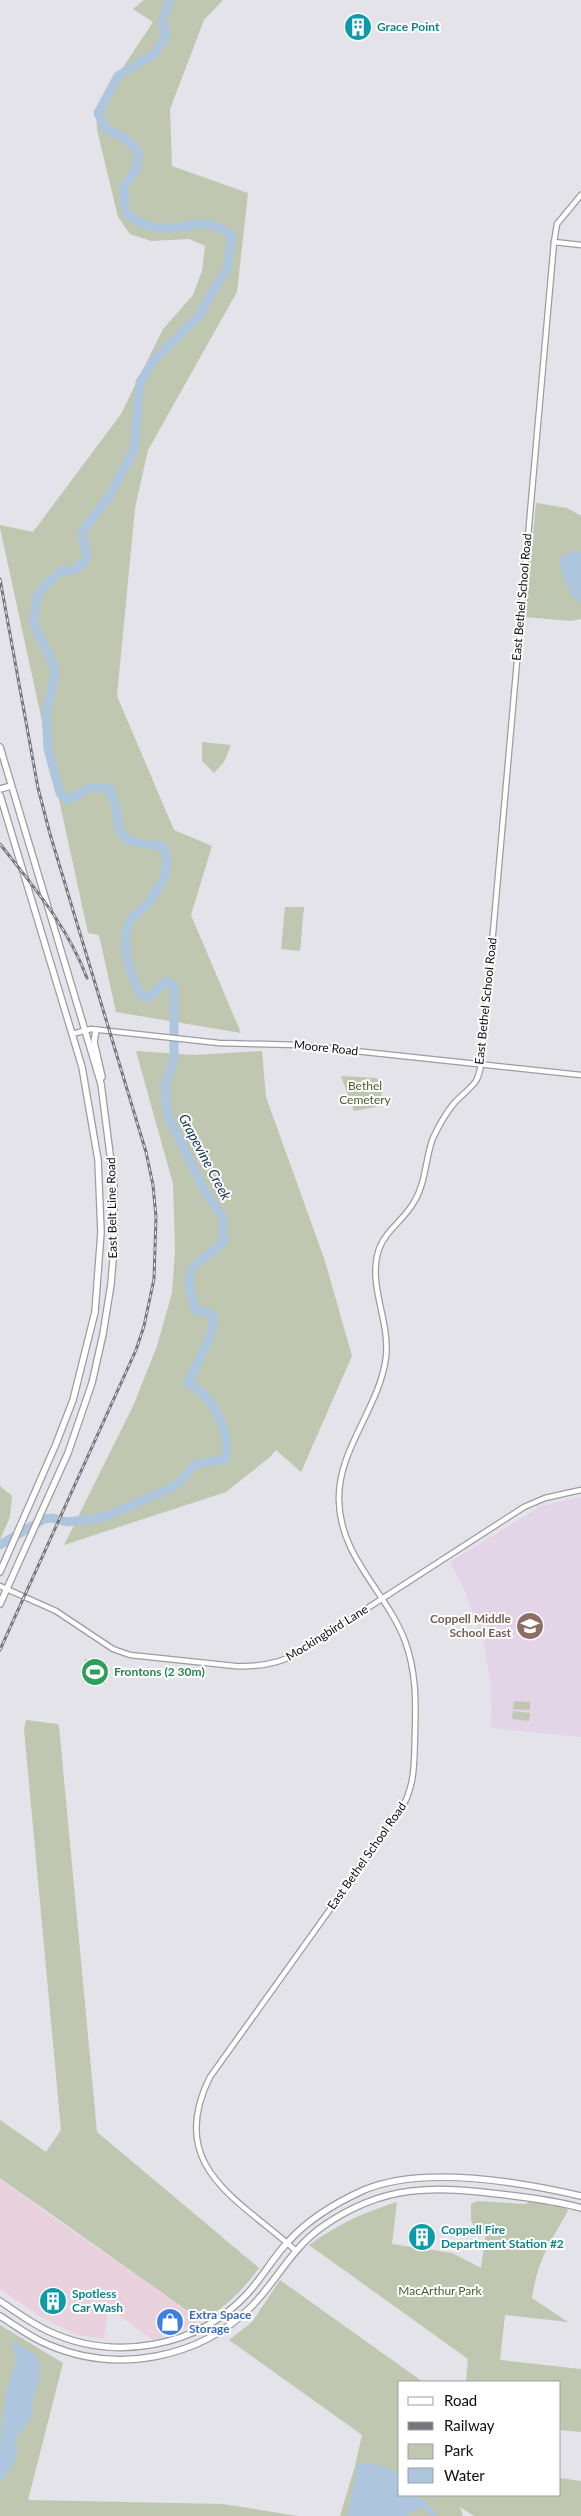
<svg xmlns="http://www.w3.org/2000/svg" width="581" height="2516" viewBox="0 0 581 2516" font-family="Lato,sans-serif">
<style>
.commercial{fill:#e9d2de}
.education{fill:#e3d4e7}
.green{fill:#bfc7b0}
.water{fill:#adc6de}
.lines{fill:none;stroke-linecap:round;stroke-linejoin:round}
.stream{stroke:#adc6de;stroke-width:1}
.river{stroke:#adc6de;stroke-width:9}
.minor-casing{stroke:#9c9da2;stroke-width:7}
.major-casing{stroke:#9c9da2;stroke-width:8}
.minor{stroke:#fff;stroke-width:4.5}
.major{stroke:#fff;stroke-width:5.5}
.rail-casing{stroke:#77777b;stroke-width:3}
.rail{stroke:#fff;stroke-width:1;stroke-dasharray:4;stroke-linecap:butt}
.labels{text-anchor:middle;stroke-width:4;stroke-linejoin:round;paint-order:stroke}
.culture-label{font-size:12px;font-weight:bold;fill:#0d838f;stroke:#fff;text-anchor:start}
.street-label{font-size:12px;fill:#0f0f11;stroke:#fff}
.park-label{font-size:12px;fill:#4e5b2a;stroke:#fff}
.education-label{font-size:12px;font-weight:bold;fill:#785e54;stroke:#fff;text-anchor:end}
.leisure-label{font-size:12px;font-weight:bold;fill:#27864d;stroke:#fff;text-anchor:start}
.shop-label{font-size:12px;font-weight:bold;fill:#366cbe;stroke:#fff;text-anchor:start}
.water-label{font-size:14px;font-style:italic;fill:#0d3657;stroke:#fff}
</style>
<rect width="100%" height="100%" fill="#e3e3e9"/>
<polygon class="commercial" points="0,2178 44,2211 202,2321 199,2324 153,2340 108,2308 104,2339 77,2335 41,2317 0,2289"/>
<polygon class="education" points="581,1497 581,1737 491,1728 492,1692 483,1639 464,1589 450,1562 541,1506"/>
<g class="green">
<polygon points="144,0 223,0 204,20 170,109 172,166 248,193 237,292 148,450 135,508 117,696 174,830 212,846 191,915 241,1033 116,1012 99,935 88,933 0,528 0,525 33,532 121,414 163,329 193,295 202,271 205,246 189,239 151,241 130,234 118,217 97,130 96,108 153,22 133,9"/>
<polygon points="536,503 567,508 581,516 581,619 571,621 525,617"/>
<polygon points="202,742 231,745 224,762 214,773 202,761"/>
<polygon points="285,907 304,907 300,951 281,949"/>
<polygon points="136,1051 195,1055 262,1051 266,1097 325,1261 352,1356 301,1472 276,1450 270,1457 226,1492 64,1545 134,1404 157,1346 172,1293 175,1251 173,1184"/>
<polygon points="341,1076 376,1078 383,1083 380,1106 354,1111"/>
<polygon points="0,1486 12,1496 10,1517 0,1540"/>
<polygon points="85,1659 107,1662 105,1684 83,1682"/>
<polygon points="514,1701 530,1702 530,1710 513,1709"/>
<polygon points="513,1711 530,1713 529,1721 512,1719"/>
<path d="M26 1720 57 1724 59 1726 97 2132 259 2268C241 2292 228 2305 202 2321L0 2178V2120L46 2152 61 2130 24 1729Z"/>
<path d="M477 2201 526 2204 529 2201 565 2206 568 2211C550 2242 537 2262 532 2298L568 2322 505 2315 500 2360 581 2369V2432L560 2430V2382H466L468 2359 309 2245C339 2224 362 2213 397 2202L392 2244 452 2253 481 2268 486 2232 479 2237 471 2220V2204Z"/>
<polygon points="280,2280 423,2382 400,2382 400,2495 560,2495 560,2478 581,2481 581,2516 474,2516 460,2507 463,2516 340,2516 355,2466 362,2435 229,2340 252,2322"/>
<polygon points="0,2325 63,2363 28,2500 223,2504 297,2516 0,2516"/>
</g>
<g class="water">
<path d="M581 551V604C569 595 561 575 559 560L564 554Z"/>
<path d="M13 2340 37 2356C42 2373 40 2382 33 2397 32 2402 33 2408 32 2413 29 2423 21 2431 15 2439 22 2456 10 2470 0 2484 0 2442 0 2398 17 2360L11 2344Z"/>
<path d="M372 2463 395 2471 400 2479V2495C418 2495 428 2499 437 2516H429L426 2509C418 2508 412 2510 406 2516H347L358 2464Z"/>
</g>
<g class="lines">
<polyline class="stream" points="524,602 540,596 558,606"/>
<path class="river" d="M0 1545 44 1519 52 1518 67 1522 105 1517 175 1486 196 1464 226 1459C226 1452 227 1445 226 1438 223 1419 207 1391 188 1383L207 1343 213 1327V1316L207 1312 195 1310C180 1261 195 1269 224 1241L222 1216 204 1190 168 1116 165 1086 174 1059V986L166 981 150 997 141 996C131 976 119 944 130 921 133 915 141 910 146 905 160 888 175 867 162 846 103 841 127 830 110 789L91 787 68 800 60 793 48 749 46 714 54 679V667L33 622 38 594 59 572 76 569 87 558 82 532 108 498 134 450 140 382 155 359 197 318 227 268 232 236C205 215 193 228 165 228 150 229 138 222 126 214L123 188 136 169 139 152 126 139 105 128 98 113 118 76 155 53 166 36 162 20 170 0"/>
<g class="minor-casing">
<g id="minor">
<polyline points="554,242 581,245"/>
<polyline points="72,1034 91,1029 219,1043 299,1045 581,1075"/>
<path d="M0 1586 56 1611 113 1649 130 1655 235 1666C257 1667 279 1664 298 1653L524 1507 545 1498 581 1490"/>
<path d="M295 2250C239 2199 165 2167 210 2077L399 1813C416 1786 414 1763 415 1732 416 1700 416 1671 405 1641 386 1591 340 1557 339 1501 337 1450 380 1407 386 1357 390 1319 367 1285 379 1249 386 1230 404 1220 414 1202 426 1183 425 1159 433 1138 439 1125 446 1113 455 1102 462 1095 470 1089 476 1081 483 1068 482 1049 484 1035L554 242 557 224 581 195"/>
</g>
</g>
<g class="major-casing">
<g id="major">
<polyline points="0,747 101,1084 114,1185 114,1247 111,1284 103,1334 92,1383 68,1453 0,1604"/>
<polyline points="0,789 11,786"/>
<polyline points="0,795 82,1067 98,1160 101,1232 95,1312 73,1400 56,1444 0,1572"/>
<polyline points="96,1030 94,1042 102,1077"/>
<path d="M0 2301C16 2312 31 2323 48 2331 114 2362 197 2348 247 2294 262 2278 272 2259 287 2243 308 2219 335 2203 364 2190 423 2165 520 2182 581 2196"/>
<path d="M0 2316C16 2326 31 2338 49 2345 117 2374 199 2359 252 2306 277 2280 292 2248 322 2227 384 2183 435 2186 507 2195 532 2198 557 2201 581 2208"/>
</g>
</g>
<use href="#minor" class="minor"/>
<use href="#major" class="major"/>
<g class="rail-casing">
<g id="rail">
<polyline points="0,579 38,788 50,834 146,1152 153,1185 156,1217 154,1279 144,1326 136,1350 0,1650"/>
<path d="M0 844C33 886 68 927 87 978"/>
</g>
</g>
<use href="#rail" class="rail"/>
</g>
<defs>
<g id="building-disc" transform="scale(1.4375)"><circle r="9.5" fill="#0f9aa8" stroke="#fff"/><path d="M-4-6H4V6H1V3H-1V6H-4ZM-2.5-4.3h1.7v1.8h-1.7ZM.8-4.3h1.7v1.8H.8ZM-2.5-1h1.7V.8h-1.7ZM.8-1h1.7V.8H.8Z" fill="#fff"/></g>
<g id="school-disc" transform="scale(1.4375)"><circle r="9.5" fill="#8d6e63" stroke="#fff"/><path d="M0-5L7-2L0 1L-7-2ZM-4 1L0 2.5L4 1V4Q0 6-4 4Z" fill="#fff"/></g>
<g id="stadium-disc" transform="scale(1.4375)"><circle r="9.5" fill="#2e9e5b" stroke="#fff"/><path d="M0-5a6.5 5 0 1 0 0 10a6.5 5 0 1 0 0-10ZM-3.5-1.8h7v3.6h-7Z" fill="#fff"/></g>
<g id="shop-disc" transform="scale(1.4375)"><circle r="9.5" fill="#3f7fe0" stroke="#fff"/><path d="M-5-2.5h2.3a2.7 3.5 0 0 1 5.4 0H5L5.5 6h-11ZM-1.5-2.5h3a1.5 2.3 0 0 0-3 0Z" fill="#fff"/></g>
</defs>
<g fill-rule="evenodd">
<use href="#building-disc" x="358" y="27"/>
<use href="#school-disc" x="530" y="1626"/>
<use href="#stadium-disc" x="95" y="1672"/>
<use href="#building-disc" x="422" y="2237"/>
<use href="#building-disc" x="53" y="2301"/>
<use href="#shop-disc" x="170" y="2322"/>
</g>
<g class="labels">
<g class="culture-label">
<text x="377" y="31">Grace Point</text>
<text x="441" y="2234">Coppell Fire<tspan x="441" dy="14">Department Station #2</tspan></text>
<text x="72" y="2298">Spotless<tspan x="72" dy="14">Car Wash</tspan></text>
</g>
<g class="street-label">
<text transform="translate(522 597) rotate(-85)" y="4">East Bethel School Road</text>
<text transform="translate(486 1001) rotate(-84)" y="4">East Bethel School Road</text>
<text transform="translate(326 1048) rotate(6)" y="4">Moore Road</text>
<text transform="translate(112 1208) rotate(-91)" y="4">East Belt Line Road</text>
<text transform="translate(327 1633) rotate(-32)" y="4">Mockingbird Lane</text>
<text transform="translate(367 1856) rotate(-55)" y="4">East Bethel School Road</text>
</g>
<g class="park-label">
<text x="365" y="1090">Bethel<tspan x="365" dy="14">Cemetery</tspan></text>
<text x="440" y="2295">MacArthur Park</text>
</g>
<g class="education-label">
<text x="511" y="1623">Coppell Middle<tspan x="511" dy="14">School East</tspan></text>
</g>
<g class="leisure-label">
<text x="114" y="1676">Frontons (2 30m)</text>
</g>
<g class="shop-label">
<text x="189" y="2319">Extra Space<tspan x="189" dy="14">Storage</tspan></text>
</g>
<g class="water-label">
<text transform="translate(205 1157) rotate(62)" y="5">Grapevine Creek</text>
</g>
</g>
<rect x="398" y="2381" width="162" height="115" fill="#ffffff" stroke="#9f9fa0"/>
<rect x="408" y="2397" width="25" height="8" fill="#ffffff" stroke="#9f9fa0"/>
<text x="444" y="2406" font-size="15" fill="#0f0f11">Road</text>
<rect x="408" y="2422" width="25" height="8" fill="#77777b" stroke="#9f9fa0"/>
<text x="444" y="2431" font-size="15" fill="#0f0f11">Railway</text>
<rect x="408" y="2444" width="25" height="15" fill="#bfc7b0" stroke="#9f9fa0"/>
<text x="444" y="2456" font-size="15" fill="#0f0f11">Park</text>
<rect x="408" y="2468" width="25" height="15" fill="#adc6de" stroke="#9f9fa0"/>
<text x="444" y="2481" font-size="15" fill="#0f0f11">Water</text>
</svg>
